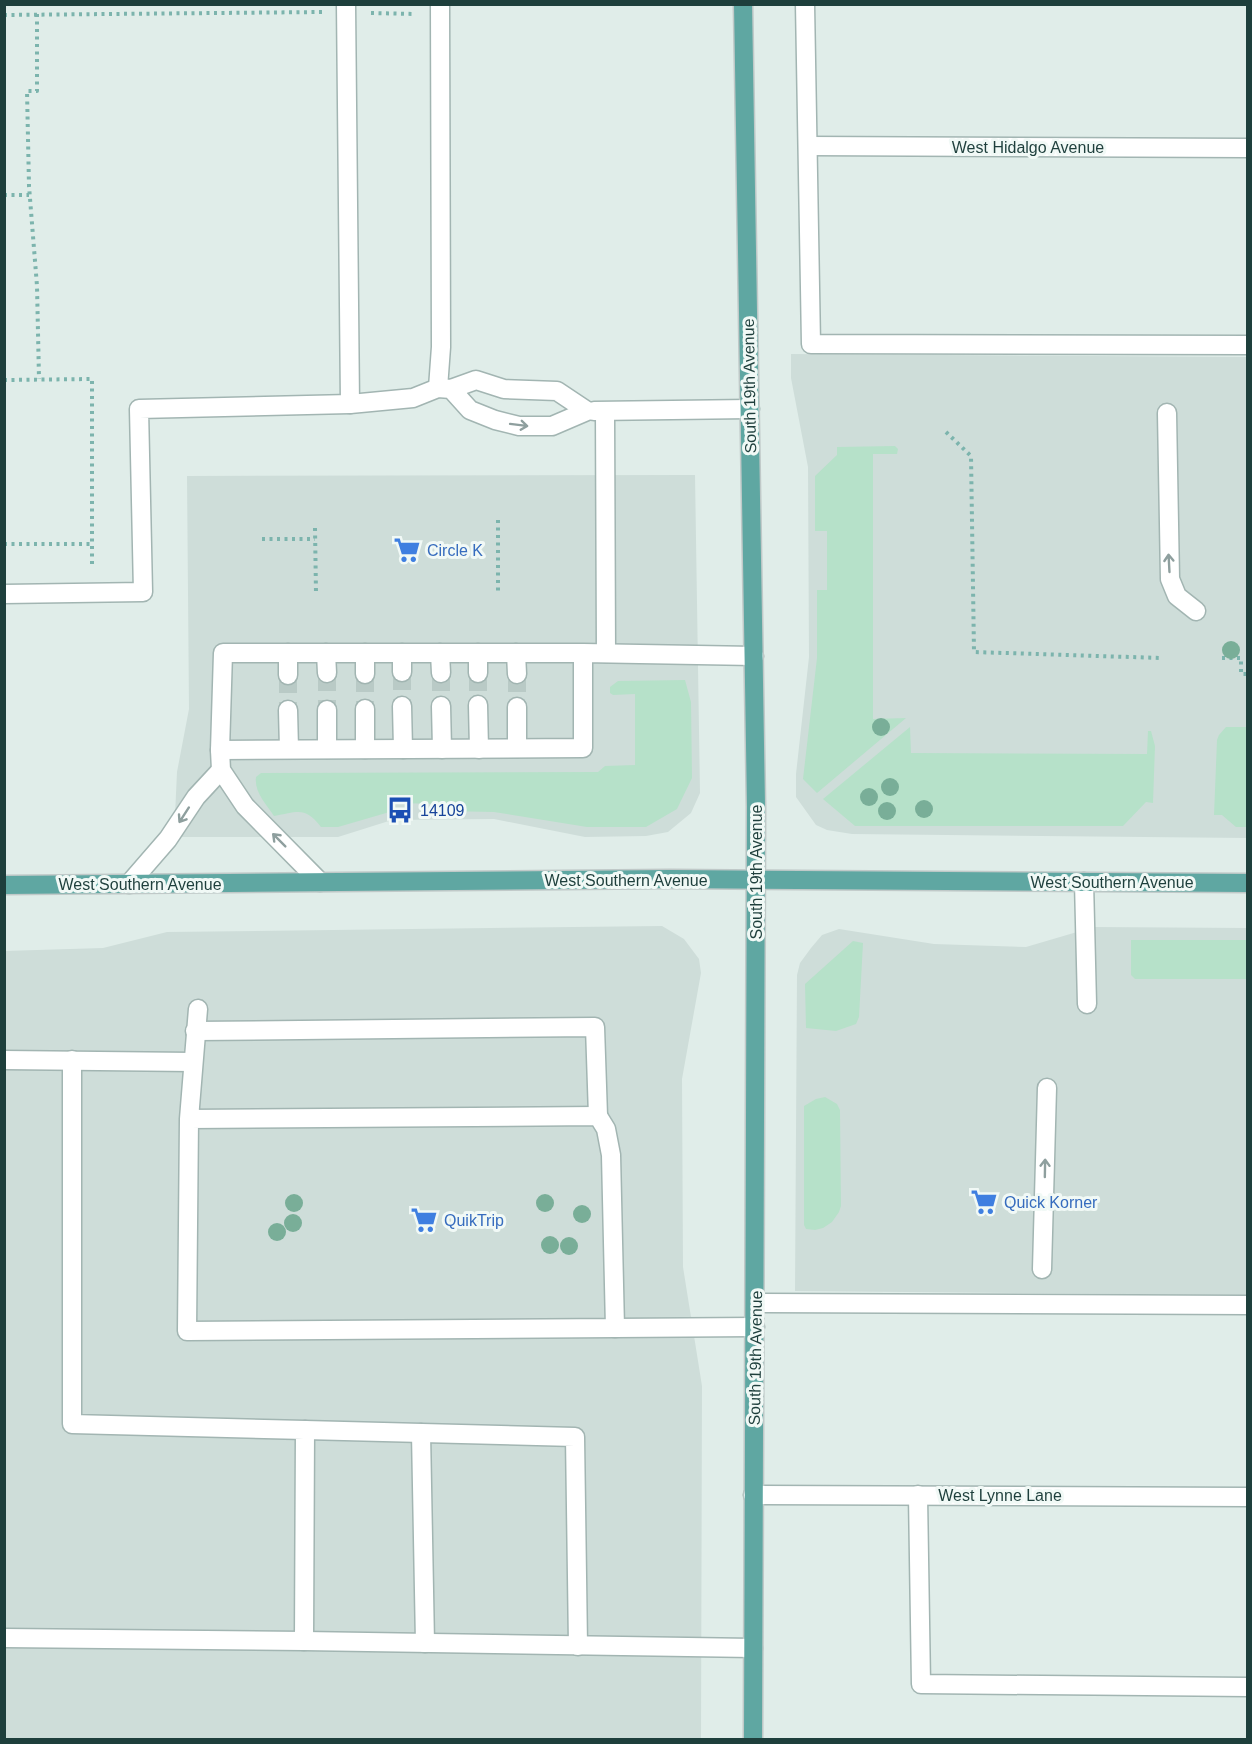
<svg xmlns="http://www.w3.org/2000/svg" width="1252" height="1744" viewBox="0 0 1252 1744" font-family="Helvetica,sans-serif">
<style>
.built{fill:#ceddd9}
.grass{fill:#b6e1c9}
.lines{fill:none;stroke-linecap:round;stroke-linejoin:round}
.minor-tunnel{stroke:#b9cac6;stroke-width:18;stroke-dasharray:18 9;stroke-linecap:butt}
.minor-casing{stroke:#a2b5b2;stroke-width:21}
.major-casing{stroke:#c0c9c8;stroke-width:21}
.path{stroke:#7cb4ad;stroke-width:4;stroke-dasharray:3 4.5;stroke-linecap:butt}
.minor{stroke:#fff;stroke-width:18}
.major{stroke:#5fa7a2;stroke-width:18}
.tree{fill:#79ae98}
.oneway{stroke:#8e9f9e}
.labels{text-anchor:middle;stroke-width:6;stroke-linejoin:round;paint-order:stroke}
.street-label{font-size:16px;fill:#1e3f3c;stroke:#f1f9f6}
.shop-label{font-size:16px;fill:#366cbe;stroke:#f1f9f6;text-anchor:start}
.transit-label{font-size:16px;fill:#164399;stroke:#f1f9f6;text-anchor:start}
</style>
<rect width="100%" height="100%" fill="#e0ede9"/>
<g class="built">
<polygon points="791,354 1247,357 1247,838 852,834 827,830 816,825 796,797 796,774 809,657 808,467 791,378"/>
<polygon points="695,475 700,793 691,813 668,832 646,836 585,837 494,819 392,820 338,837 174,837 177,772 189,709 187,476"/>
<polygon points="662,926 684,939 699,959 701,973 682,1079 683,1267 702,1386 701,1739 5,1739 4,951 103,948 167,932"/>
<polygon points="1094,927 1247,928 1247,1295 795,1291 797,975 800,963 811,948 822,935 839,929 934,944 1026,947"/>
</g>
<g class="grass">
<polygon points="895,446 898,449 897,454 873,454 873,719 906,718 817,793 803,779 817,658 817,590 827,590 827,531 815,531 815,476 837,455 837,447"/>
<path d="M685 680 691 702 692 778 677 809 646 827H587L494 812 444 811V804L393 803V811L338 827H321C305 806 298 812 274 816 266 804 254 792 256 777L261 773 598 772 605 766 635 765V694L613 695 610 693V687L618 681Z"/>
<polygon points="910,727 911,753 1147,754 1148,731 1151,731 1155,746 1153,803 1146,802 1123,826 855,826 823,799"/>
<polygon points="1226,727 1247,727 1247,827 1236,827 1222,815 1214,815 1217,740 1219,735"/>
<polygon points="1131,940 1247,940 1247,979 1135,979 1131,975"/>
<polygon points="853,941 863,943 859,1017 856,1024 836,1031 806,1028 805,984"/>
<polygon points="825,1097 837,1104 840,1110 841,1206 839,1212 832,1222 823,1228 815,1230 806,1229 804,1225 804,1106 816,1099"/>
</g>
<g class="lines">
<g class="minor-tunnel">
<polyline points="402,672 402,706"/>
<polyline points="327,673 327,710"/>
<polyline points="441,673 441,706"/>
<polyline points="478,673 478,705"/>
<polyline points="365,674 365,709"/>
<polyline points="517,674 517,707"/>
<polyline points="288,675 288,710"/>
</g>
<g class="minor-casing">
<g id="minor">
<polyline points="346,4 350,404"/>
<polyline points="805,4 811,344 1248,345"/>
<polyline points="808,146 1248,148"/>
<polyline points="438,388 441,347 440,4"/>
<polyline points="594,411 750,409"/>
<polyline points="605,412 606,653"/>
<polyline points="1167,413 1170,579 1177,596 1196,611"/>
<polyline points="4,594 143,592 139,409 350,404 413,398 438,388 451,389 476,380 504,389 557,391 587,411 552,426 519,426 495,420 470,410 451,389"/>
<polyline points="288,653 288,675"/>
<polyline points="326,653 327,673"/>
<polyline points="365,653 365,674"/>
<polyline points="402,653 402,672"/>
<polyline points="440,653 441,673"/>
<polyline points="478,653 478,673"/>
<polyline points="516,653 517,674"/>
<polyline points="583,653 223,653 220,750 583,748 583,653 754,656"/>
<polyline points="478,705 479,749"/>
<polyline points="402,706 403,749"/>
<polyline points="441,706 442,749"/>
<polyline points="517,707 517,748"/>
<polyline points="365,709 365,749"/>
<polyline points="288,710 289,749"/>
<polyline points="327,710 327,749"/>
<polyline points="220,750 221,770 245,806 320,882"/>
<polyline points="1084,882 1087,1004"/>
<polyline points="129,884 168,839 196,797 221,770"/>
<polyline points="195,1031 595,1027 598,1116"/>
<polyline points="4,1060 193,1062"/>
<polyline points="189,1119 598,1116 606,1129 611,1155 615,1328 187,1331 189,1119 198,1009"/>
<polyline points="1042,1269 1047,1088"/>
<polyline points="755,1303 1248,1305"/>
<polyline points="615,1328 755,1327"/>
<polyline points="305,1430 575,1437 578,1646"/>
<polyline points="421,1433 425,1643"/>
<polyline points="753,1495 1248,1497"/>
<polyline points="918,1495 921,1684 1248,1687"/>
<polyline points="4,1638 304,1641 305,1430 72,1424 72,1060"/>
<polyline points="304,1641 753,1648"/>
</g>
</g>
<g class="major-casing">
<g id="major">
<polyline points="743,4 756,806 753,1740"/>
<polyline points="4,885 670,879 1248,883"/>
</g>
</g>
<g class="path">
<polyline points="371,13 415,14"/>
<polyline points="37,14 37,91 27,91 29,186 37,286 39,379"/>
<polyline points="4,15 322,12"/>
<polyline points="4,195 29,195"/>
<polyline points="4,380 92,379 92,567"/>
<polyline points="946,432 971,456 974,652 1161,658"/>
<polyline points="498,520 498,592"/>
<polyline points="315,528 316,593"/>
<polyline points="262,539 315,539"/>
<polyline points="4,544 92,544"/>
<polyline points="1222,658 1241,658 1241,674 1248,674"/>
</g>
<use href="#minor" class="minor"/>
<use href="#major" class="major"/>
</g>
<g class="tree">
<circle cx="1231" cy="650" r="9"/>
<circle cx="881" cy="727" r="9"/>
<circle cx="890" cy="787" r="9"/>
<circle cx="869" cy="797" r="9"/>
<circle cx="924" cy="809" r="9"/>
<circle cx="887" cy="811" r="9"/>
<circle cx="294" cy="1203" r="9"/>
<circle cx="545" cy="1203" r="9"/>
<circle cx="582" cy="1214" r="9"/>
<circle cx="293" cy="1223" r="9"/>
<circle cx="277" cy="1232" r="9"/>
<circle cx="550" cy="1245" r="9"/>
<circle cx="569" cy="1246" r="9"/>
</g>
<defs><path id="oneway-shaft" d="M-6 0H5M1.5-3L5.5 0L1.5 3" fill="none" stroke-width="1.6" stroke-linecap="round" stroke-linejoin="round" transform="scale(1.5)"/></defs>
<g class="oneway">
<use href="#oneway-shaft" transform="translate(519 425) rotate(7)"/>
<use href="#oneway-shaft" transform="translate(1169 563) rotate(-93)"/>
<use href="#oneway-shaft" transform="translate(184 815) rotate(123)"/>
<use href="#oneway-shaft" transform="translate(279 840) rotate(-135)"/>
<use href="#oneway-shaft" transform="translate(1045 1168) rotate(-89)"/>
</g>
<defs>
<g id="supermarket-bare" transform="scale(2.07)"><path d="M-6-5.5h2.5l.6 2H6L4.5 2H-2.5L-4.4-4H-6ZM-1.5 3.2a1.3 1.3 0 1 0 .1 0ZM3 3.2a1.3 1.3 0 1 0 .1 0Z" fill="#3f7fe0" stroke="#f1f9f6" stroke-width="2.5" paint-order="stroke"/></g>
<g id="bus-bare" transform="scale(2.07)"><path d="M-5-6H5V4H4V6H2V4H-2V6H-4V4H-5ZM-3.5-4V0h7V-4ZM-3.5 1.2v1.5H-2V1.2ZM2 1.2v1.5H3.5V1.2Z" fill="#1a4fb4" stroke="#f1f9f6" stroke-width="2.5" paint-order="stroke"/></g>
</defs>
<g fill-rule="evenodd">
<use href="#supermarket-bare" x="407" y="550"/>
<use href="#bus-bare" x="400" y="810"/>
<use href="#supermarket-bare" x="984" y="1202"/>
<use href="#supermarket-bare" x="424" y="1220"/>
</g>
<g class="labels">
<g class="street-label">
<text x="1028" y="153">West Hidalgo Avenue</text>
<text transform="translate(749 386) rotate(-91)" y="6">South 19th Avenue</text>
<text transform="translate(756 872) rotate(-90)" y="6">South 19th Avenue</text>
<text x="626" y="886">West Southern Avenue</text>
<text x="1112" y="888">West Southern Avenue</text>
<text x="140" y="890">West Southern Avenue</text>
<text transform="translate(755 1358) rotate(-89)" y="6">South 19th Avenue</text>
<text x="1000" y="1501">West Lynne Lane</text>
</g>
<g class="shop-label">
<text x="427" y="556">Circle K</text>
<text x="1004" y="1208">Quick Korner</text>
<text x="444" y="1226">QuikTrip</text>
</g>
<g class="transit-label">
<text x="420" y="816">14109</text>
</g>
</g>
<rect width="1252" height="1744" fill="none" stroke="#1e3f3c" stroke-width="12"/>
</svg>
